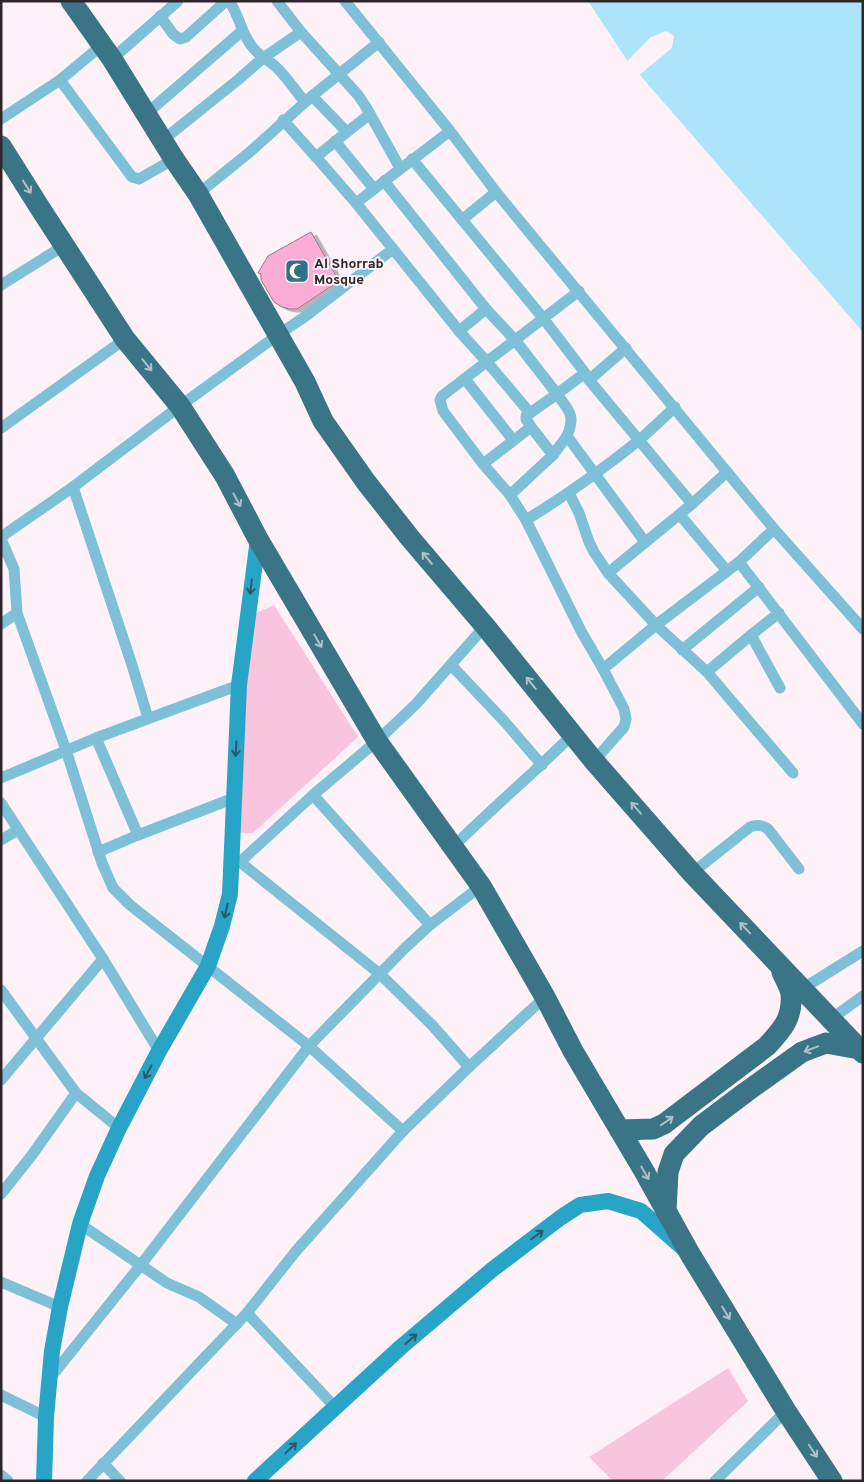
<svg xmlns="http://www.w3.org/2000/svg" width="864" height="1482" viewBox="0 0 864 1482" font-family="Overpass,sans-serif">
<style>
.green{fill:#f8c4de}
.water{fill:#ace5fa}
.pier{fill:#fef2f8}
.building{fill:#fcacd7;stroke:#917884;filter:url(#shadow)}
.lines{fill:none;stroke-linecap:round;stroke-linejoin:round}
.street{stroke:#7dc0d7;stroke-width:11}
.secondary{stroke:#28a4c7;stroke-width:16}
.highway{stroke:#3a7487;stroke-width:21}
.oneway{stroke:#b0c0cb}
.oneway2{stroke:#2c5869}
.labels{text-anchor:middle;stroke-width:4;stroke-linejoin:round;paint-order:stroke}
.poi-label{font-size:14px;font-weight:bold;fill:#2f252a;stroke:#fef2f8;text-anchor:start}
</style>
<defs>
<filter id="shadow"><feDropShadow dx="5.5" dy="3" stdDeviation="0" flood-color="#0004"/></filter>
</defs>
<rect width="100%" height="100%" fill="#fef2f8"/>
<g class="green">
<polygon points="274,605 358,737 253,833 236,833 247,617"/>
<polygon points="728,1368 748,1401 662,1481 613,1481 589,1457"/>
</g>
<polygon class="water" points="588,1 863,1 863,332 627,60"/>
<polygon class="pier" points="666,31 674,36 672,48 638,76 626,62 651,37"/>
<polygon class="building" points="311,232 339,281 297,309 290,309 282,307 274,302 261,280 261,274 258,273 268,256"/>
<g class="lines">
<g class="street">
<path d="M229 1C240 16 241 35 254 49 260 56 268 60 275 66 286 76 295 90 305 102"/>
<polyline points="277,1 301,32 358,95 366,107 400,168"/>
<polyline points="345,1 450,131 496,192 774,529 863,629"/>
<polyline points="160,16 173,34 180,39 186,37 226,1"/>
<polyline points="112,59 178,1"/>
<polyline points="60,80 132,177 139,179 174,159"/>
<polyline points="312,96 347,132 316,157 356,203 459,331 487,362 530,413"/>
<polyline points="146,114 242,31"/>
<polyline points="1,119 60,80 102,45"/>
<polyline points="283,120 316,157"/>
<polyline points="347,132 370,114"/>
<polyline points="163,140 239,79 263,58 301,32"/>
<polyline points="335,141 374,189"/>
<polyline points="412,159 543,318 585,373 589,380 692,504"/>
<polyline points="384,181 486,309 515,340 557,394 526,416 526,419 531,427 483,464"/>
<polyline points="198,194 251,151 312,96 379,42"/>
<polyline points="356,203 450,131"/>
<polyline points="463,219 496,192"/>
<polyline points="1,285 65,245"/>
<polyline points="579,291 442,396 440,400 443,411 483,464 510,495 526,520 581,631 603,669 624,709 626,719 624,727 594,761"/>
<polyline points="459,331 486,309"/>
<polyline points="465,379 513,440"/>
<polyline points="589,380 626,348"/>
<polyline points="531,427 553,455"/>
<polyline points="1,428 125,339"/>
<path d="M567 436C576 415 569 411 557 394L585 373"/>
<polyline points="73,487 132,665 148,718"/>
<polyline points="569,493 579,513 589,542 594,552 608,573 656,625 707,672 793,773"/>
<polyline points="510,495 553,455 567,436 645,542"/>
<polyline points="680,515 727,571"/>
<path d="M526 520C565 496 602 470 638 441 651 430 663 418 675 407"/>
<polyline points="1,537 73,487 180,406 279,334 306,316 393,249"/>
<polyline points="1,539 14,569 17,613 66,750 102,863 113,888 130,905 309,1046 403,1131"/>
<polyline points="739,562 863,724"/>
<polyline points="608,573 692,504 727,472"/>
<polyline points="1,624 17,613"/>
<polyline points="751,635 780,688"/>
<polyline points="682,650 759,587"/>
<polyline points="451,665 504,721 542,765"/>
<polyline points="603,669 656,625 739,562 774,529"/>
<polyline points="707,672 751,635 779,613"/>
<polyline points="96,738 138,835"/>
<polyline points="1,778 96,738 239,685"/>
<polyline points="313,795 430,925"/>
<polyline points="1,803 103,959 159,1051"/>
<polyline points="1,840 18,830"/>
<path d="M452 848C491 809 533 774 572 735"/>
<polyline points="98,852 138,835 234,798"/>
<polyline points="233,859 240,862 380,974 432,1025 469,1067"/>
<polyline points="240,862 313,795 377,741 416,704 485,626"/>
<path d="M692 873 750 827C757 824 762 825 768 829L799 869"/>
<polyline points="802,989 863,951"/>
<polyline points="1,990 76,1093 119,1128"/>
<polyline points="831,1019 863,996"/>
<polyline points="1,1080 103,959"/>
<polyline points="1,1194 32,1155 76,1093"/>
<polyline points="80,1224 167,1283 199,1297 237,1324"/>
<polyline points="1,1282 60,1307"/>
<polyline points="247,1313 335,1407"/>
<polyline points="50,1378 140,1266 309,1046 405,948 430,925 481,886"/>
<polyline points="1,1395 46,1417"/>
<polyline points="103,1463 120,1481"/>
<polyline points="1,1475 8,1481"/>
<polyline points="87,1481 247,1313 296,1251 403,1131 469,1067 545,997"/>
<polyline points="715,1481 786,1411"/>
</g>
<g class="secondary">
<polyline points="44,1481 46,1417 52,1351 60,1307 80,1224 97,1176 119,1128 159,1051 208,966 222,926 230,894 239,685 258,539"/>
<polyline points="255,1481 401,1347 493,1269 560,1218 580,1205 608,1201 641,1211 683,1248"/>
</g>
<g class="highway">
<polyline points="71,1 112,59 174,159 198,194 305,382 323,421 366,482 410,538 485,626 594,761 692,873 863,1053"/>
<polyline points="1,146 40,208 125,339 180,406 225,476 258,539 377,741 481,886 545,997 573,1051 644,1171 690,1254 786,1411 832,1481"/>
<path d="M620 1130 653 1129 664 1124 767 1046C782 1030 793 1018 791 994 790 987 785 979 782 972"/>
<polyline points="666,1211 668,1172 674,1154 701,1126 746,1092 802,1052 826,1043 859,1049"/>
</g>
</g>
<defs><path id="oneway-shaft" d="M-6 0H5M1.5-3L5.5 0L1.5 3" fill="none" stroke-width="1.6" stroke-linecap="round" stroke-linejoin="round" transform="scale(1.25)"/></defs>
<g class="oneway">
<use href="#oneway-shaft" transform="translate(27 187) rotate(58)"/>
<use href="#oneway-shaft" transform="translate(147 365) rotate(51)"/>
<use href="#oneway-shaft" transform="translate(237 500) rotate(62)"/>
<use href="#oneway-shaft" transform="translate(427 558) rotate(-130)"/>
<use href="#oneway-shaft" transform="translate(318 641) rotate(60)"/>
<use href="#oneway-shaft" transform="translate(531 683) rotate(-129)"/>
<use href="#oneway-shaft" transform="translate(636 808) rotate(-131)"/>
<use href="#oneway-shaft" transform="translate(745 928) rotate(-134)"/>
<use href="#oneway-shaft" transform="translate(811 1049) rotate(159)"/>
<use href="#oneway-shaft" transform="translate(667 1121) rotate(-35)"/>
<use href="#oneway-shaft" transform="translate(645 1173) rotate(60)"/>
<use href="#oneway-shaft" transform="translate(726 1313) rotate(59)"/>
<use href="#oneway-shaft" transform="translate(813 1451) rotate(56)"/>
</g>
<g class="oneway2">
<use href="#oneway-shaft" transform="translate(251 587) rotate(97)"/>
<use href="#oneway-shaft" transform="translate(236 749) rotate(93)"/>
<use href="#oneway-shaft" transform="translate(226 911) rotate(103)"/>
<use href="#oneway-shaft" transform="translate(148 1072) rotate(118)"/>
<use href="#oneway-shaft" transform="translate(537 1235) rotate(-37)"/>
<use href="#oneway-shaft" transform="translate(411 1339) rotate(-41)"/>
<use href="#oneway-shaft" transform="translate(291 1448) rotate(-43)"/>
</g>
<defs>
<g id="mosque-square" transform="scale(1.25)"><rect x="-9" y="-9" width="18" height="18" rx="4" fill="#317185" stroke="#fef2f8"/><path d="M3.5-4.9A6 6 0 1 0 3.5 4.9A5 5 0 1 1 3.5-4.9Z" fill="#fff"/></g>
</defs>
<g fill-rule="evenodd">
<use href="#mosque-square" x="297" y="271"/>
</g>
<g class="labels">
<g class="poi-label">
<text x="314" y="268">Al Shorrab<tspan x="314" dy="16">Mosque</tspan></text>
</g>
</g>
<rect width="864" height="1482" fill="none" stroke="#2f252a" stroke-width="5"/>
</svg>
